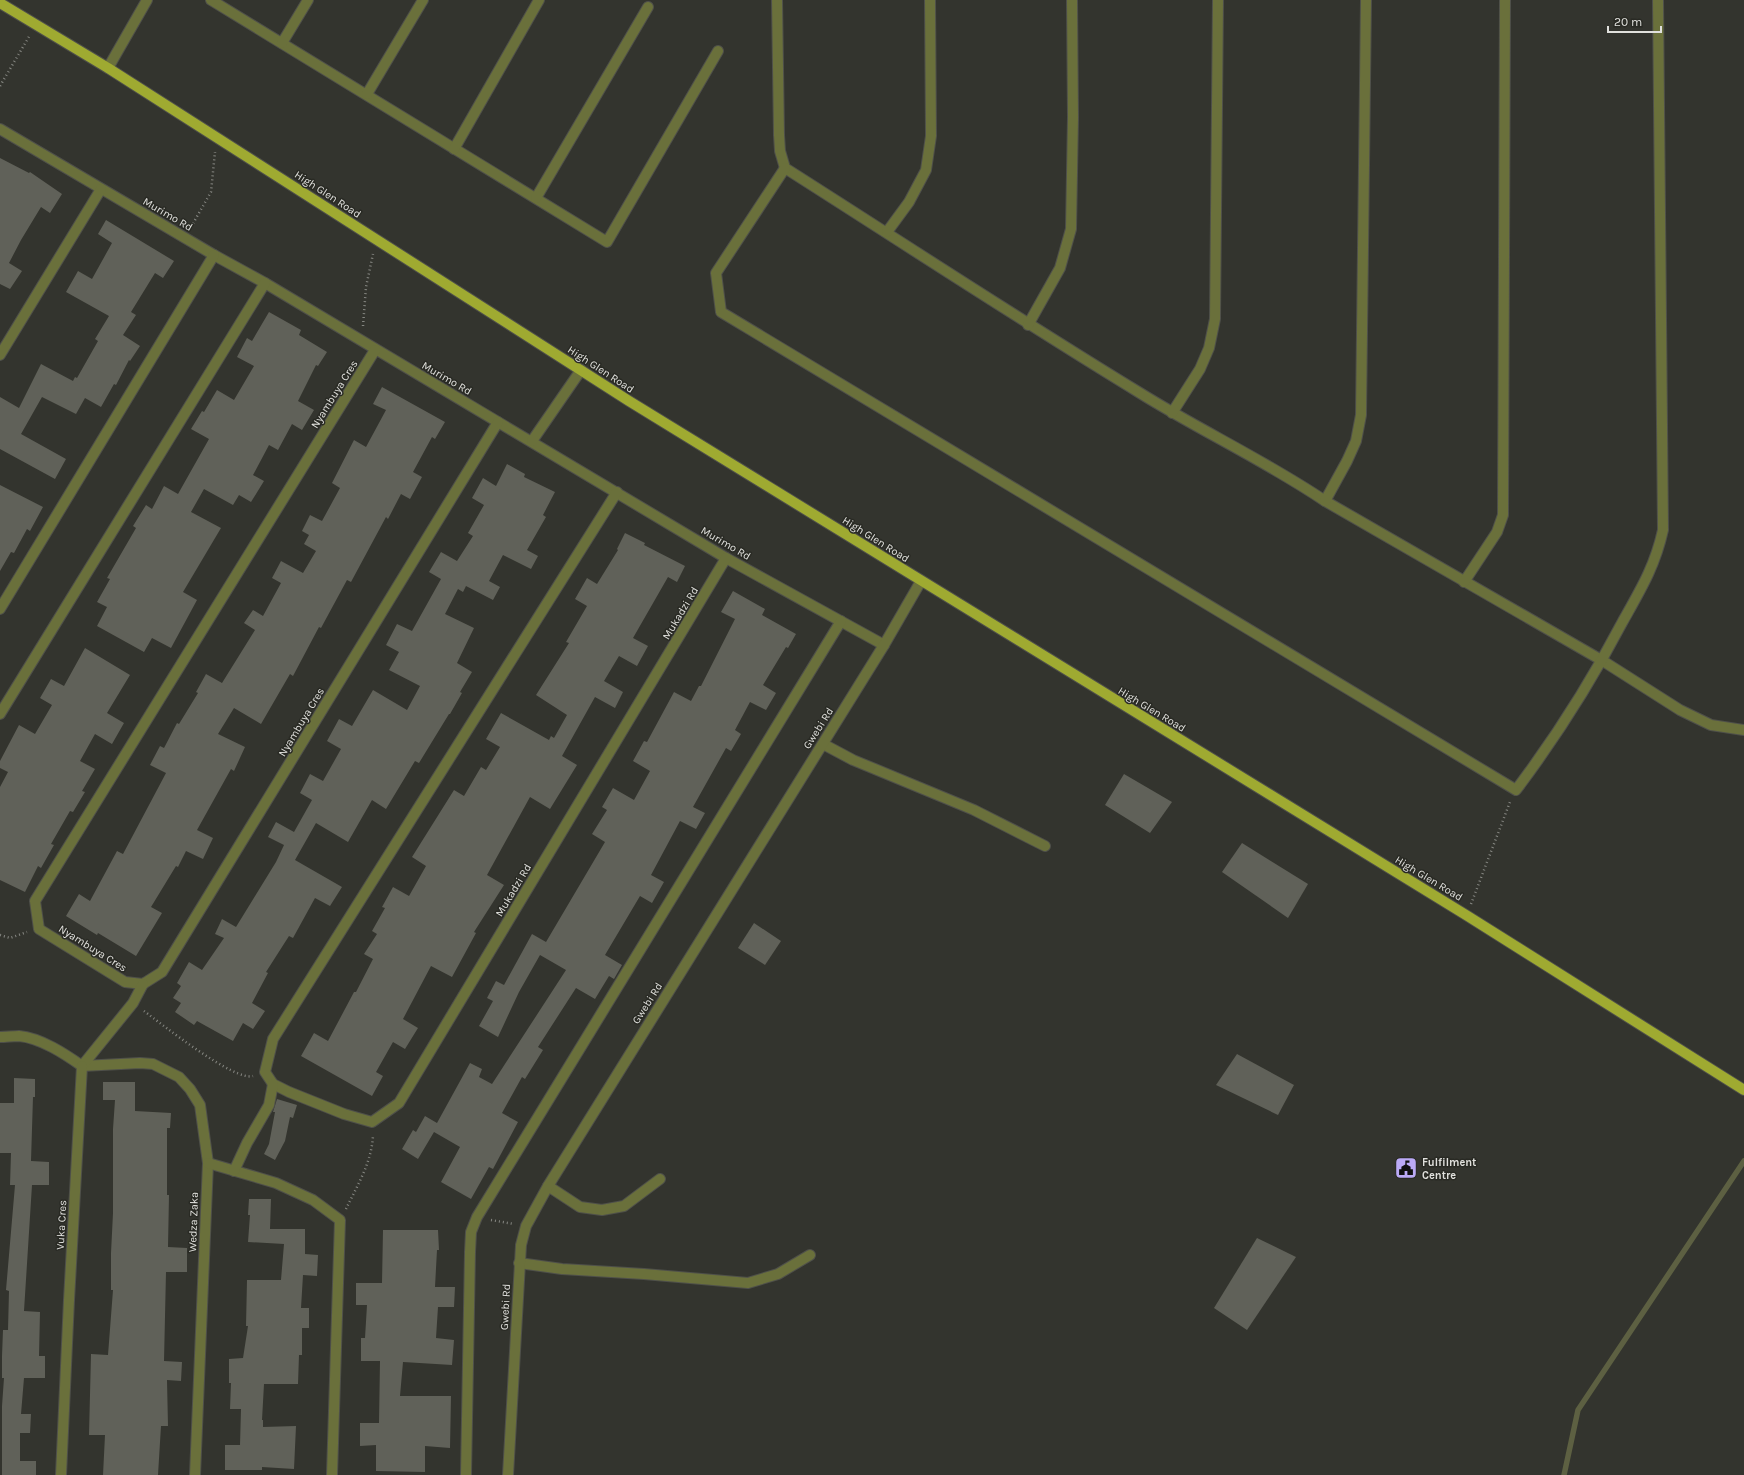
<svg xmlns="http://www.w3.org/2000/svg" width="1744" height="1475" viewBox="0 0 1744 1475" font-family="Karla,sans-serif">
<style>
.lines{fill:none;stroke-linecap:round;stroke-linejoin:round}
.stream{stroke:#5d6042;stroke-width:5.5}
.building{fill:#606159}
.minor-casing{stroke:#4f504a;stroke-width:12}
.major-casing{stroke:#4f504a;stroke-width:12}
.path{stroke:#868782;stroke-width:2.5;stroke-dasharray:1 3;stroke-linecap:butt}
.minor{stroke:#6a703b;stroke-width:10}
.major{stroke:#9faa31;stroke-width:10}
.labels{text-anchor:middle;stroke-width:3;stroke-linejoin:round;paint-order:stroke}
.street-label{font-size:11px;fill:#e1e1dd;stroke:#292a24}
.poi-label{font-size:11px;font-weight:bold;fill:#e1e1dd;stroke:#292a24;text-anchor:start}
</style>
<rect width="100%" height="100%" fill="#33342e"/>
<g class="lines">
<polyline class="stream" points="1564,1475 1578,1410 1744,1161"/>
</g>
<g class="building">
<polygon points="0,158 29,173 30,172 62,194 50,213 41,207 21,240 9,263 22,271 10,289 0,284"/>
<polygon points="106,220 174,261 163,278 155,273 131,312 136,315 123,335 140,346 130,361 129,360 116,385 114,384 101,407 85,398 76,414 42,397 21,434 66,459 55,479 0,449 0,397 19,408 41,364 73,381 75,377 77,378 98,341 95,339 109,316 66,292 78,271 92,279 112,243 98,234"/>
<polygon points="269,312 301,330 299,335 327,352 318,366 316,365 298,401 314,410 302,430 292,424 278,450 269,445 253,475 264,481 251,502 239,495 233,505 204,489 191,512 221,528 183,592 197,600 171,648 152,638 144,652 97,626 107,607 97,602 110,579 107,578 136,528 133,526 146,505 152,509 164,486 178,494 209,439 191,429 202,411 204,412 217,390 234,400 254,366 237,357 247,338 252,341"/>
<polygon points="382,387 445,422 435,439 432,437 413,472 422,477 410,499 401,494 388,519 386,517 351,582 347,580 321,628 319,627 293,676 290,674 261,724 234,708 218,734 245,747 234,771 231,769 197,830 213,838 203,859 186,851 178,867 176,866 151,907 162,913 136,956 98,933 97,935 66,916 79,894 90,901 117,851 123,854 166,773 150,765 160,746 164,748 177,723 179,724 198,693 196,692 206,674 222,683 255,630 244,623 253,610 263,616 281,583 272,578 281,561 303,573 316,551 304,544 309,535 302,531 310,515 322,521 340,488 332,483 354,440 366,447 386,410 373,404"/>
<polygon points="507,464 525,474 524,477 555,492 543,515 546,517 527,550 538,556 531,569 503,555 489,581 500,587 493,600 466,586 463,592 458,589 445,614 474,628 457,663 472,672 460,692 462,693 450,714 449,714 419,763 415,761 386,809 372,800 348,842 316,823 295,860 342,887 330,906 315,898 293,938 289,936 266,972 268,973 252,1003 265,1011 253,1029 243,1023 233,1041 197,1021 194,1025 175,1012 181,1003 173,998 181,986 177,983 189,962 202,970 224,938 215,934 222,919 236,927 276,862 284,845 268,837 276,822 294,832 312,800 300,793 310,774 323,781 341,749 327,741 339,719 352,726 373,690 407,710 420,686 389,670 399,652 386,645 397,624 412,631 441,579 429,572 441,552 457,561 473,536 468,533 484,505 472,498 483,478 496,486"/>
<polygon points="0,485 43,507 30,531 27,529 14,553 11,552 0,571"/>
<polygon points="625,533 645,543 644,545 685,566 677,582 668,577 633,638 648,646 637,666 619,656 604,681 623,692 615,708 595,697 562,756 577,765 550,809 530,797 487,875 504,885 474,932 476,933 452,977 431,966 403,1019 418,1028 405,1049 393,1042 376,1072 383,1076 372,1096 301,1056 314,1033 328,1041 354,992 356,992 373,959 364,954 377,934 372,931 385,908 382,907 393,887 409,896 426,866 412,857 454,790 464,796 481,767 486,770 500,747 486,739 501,713 549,740 551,736 554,738 567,715 536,695 569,643 566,642 587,606 575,599 587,578 597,584 618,550 617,549"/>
<polygon points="733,591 765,609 762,615 796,634 788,648 786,647 763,685 776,693 766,710 750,702 735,730 741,734 731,751 726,748 693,807 705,813 696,829 680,821 651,875 664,882 652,903 640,896 605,955 622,965 614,979 609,976 595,999 576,988 538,1047 543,1050 525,1079 522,1077 502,1113 518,1122 493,1169 489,1167 471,1199 441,1182 460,1147 434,1132 418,1159 402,1149 413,1130 416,1132 425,1116 437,1123 470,1063 482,1069 479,1077 492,1084 566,970 540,955 519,992 498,1037 479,1026 493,1001 487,998 496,981 504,985 532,934 546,942 605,842 592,834 607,810 602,807 613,788 634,800 650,771 633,761 644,741 647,742 674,692 691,701 699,686 701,686 735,619 721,612"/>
<polygon points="85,648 130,675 107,713 124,723 112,744 95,734 80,761 95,769 82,791 85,792 73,812 70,811 51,844 54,845 41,868 38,866 25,892 0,880 0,787 8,772 0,768 0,761 19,725 35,734 52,705 40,698 51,679 64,686"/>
<polygon points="1124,774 1172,802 1150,833 1105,805"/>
<polygon points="1242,843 1308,884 1288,918 1222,872"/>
<polygon points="754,923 781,941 765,965 738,948"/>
<polygon points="1237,1054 1294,1085 1278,1115 1216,1085"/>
<polygon points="14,1078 35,1079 35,1097 33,1097 31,1161 49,1162 49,1185 32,1185 24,1311 40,1312 39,1356 45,1356 45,1378 24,1378 21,1414 31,1414 30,1433 20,1433 20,1461 36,1461 36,1475 2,1475 2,1406 4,1378 2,1378 2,1356 3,1330 8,1330 9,1291 6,1290 15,1185 10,1185 11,1153 0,1153 0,1103 14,1103"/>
<polygon points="103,1082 135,1082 135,1111 171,1113 170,1128 167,1128 167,1195 169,1195 168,1247 187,1248 187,1272 166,1272 164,1361 182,1362 181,1381 167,1380 168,1426 161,1426 158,1475 103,1475 105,1435 89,1435 91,1354 108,1355 113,1290 111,1290 111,1253 113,1213 113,1129 115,1100 103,1100"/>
<polygon points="277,1099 297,1105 293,1118 290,1117 285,1141 275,1160 264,1154 269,1144 275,1112 273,1112"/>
<polygon points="249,1199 271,1199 270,1229 305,1229 305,1254 318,1255 317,1276 303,1275 301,1308 309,1308 309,1328 302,1328 302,1355 299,1355 298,1384 264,1384 262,1420 263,1420 263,1427 296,1426 294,1469 262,1467 262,1470 225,1470 225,1445 240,1445 241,1409 230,1409 231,1383 229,1383 229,1359 243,1358 248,1326 246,1326 247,1280 281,1280 284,1244 248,1242 250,1215 248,1215"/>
<polygon points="383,1230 438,1230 439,1250 437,1250 435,1287 455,1287 454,1307 438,1307 436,1338 454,1340 452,1365 403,1362 400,1396 451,1396 450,1448 425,1446 425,1472 376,1471 376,1445 360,1446 360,1423 379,1423 380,1361 361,1361 361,1338 365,1338 367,1305 356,1305 356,1283 382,1283"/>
<polygon points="1257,1238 1296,1257 1247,1330 1214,1308"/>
</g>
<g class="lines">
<g class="minor-casing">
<g id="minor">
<polyline points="211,0 607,242 718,51"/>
<path d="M777 0 779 135 780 151 785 168C903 243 1020 320 1140 393 1201 431 1266 461 1325 501L1603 661 1680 710 1711 725 1744 730"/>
<polyline points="282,43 308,0"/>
<polyline points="108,68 147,0"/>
<polyline points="367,94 423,0"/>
<polyline points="0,129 214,255 265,283 726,558 884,645"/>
<polyline points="454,149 539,0"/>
<path d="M785 168 716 273 721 312 1516 790C1556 737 1592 680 1623 621 1641 589 1655 566 1663 530L1658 0"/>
<polyline points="536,198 648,7"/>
<polyline points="887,232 909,202 926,170 931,136 930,0"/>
<polyline points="1028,325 1060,268 1071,229 1073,117 1072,0"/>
<polyline points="375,350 35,901 39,929 125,982 143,984 162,972 498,422"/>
<polyline points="0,355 101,189"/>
<polyline points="1172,413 1200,369 1209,348 1215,319 1218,0"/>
<polyline points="532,441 581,370"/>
<polyline points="617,492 273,1039 265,1072 273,1084 289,1092 344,1114 372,1122 399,1103 726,558"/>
<polyline points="1325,501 1347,461 1356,441 1361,415 1366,0"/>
<polyline points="1464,582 1497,532 1503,515 1505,0"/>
<polyline points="0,609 214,255"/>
<polyline points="0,714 265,283"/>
<polyline points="823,744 853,760 974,810 1045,846"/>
<path d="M0 1037C6 1037 13 1036 19 1036 41 1038 65 1054 82 1066"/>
<polyline points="82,1066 140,1063 153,1064 179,1077 190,1089 200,1105 208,1163 195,1475"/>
<polyline points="82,1066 133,1003 143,984"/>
<polyline points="208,1163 276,1183 313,1200 340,1220 332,1475"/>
<polyline points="234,1171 247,1143 269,1105 273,1084"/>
<polyline points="548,1186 580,1207 602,1210 624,1206 660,1179"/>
<polyline points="519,1263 562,1269 644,1274 748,1283 778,1274 810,1255"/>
<polyline points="61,1475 69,1300 82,1066"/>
<polyline points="466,1475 470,1252 471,1232 477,1217 841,621"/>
<polyline points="508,1475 521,1245 526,1226 548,1186 884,645 921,581"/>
</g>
</g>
<g class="major-casing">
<polyline id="major" points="0,3 108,68 629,401 1466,915 1744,1090"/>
</g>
<g class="path">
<polyline points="0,86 30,35"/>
<polyline points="191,227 211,192 215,152"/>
<polyline points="363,326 366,287 373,254"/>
<polyline points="1471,904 1510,802"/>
<polyline points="0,935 10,938 27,932"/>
<path d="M144 1011C160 1023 235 1082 253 1076"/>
<path d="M346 1209C357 1186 372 1162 373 1135"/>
<polyline points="491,1220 514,1224"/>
</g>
<use href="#minor" class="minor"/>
<use href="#major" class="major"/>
</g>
<defs>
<g id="civic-square" transform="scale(1.15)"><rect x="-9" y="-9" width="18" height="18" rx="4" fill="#bbaaf6" stroke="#292a24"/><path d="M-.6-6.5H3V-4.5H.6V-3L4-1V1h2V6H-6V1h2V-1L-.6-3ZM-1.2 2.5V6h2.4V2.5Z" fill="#111"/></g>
</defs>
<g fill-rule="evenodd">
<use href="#civic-square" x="1406" y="1168"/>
</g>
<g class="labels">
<g class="street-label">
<text transform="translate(328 194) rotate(33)" y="4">High Glen Road</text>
<text transform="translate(168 214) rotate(30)" y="4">Murimo Rd</text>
<text transform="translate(601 369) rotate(33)" y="4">High Glen Road</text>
<text transform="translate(447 378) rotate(30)" y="4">Murimo Rd</text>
<text transform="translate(334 394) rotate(-58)" y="4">Nyambuya Cres</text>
<text transform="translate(876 539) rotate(32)" y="4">High Glen Road</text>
<text transform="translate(726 543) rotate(30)" y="4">Murimo Rd</text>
<text transform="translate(680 613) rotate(-59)" y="4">Mukadzi Rd</text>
<text transform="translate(1152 709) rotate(31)" y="4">High Glen Road</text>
<text transform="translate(301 722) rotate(-59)" y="4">Nyambuya Cres</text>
<text transform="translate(818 728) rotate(-58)" y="4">Gwebi Rd</text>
<text transform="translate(1429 878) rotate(31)" y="4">High Glen Road</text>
<text transform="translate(513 890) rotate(-59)" y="4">Mukadzi Rd</text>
<text transform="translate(93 948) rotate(32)" y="4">Nyambuya Cres</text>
<text transform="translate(647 1003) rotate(-58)" y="4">Gwebi Rd</text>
<text transform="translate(193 1222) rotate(-88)" y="4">Wedza Zaka</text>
<text transform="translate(61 1225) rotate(-87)" y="4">Vuka Cres</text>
<text transform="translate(505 1307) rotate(-87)" y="4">Gwebi Rd</text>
</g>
<g class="poi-label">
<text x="1422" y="1166">Fulfilment<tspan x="1422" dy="13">Centre</tspan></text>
</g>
</g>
<path d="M1608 26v6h53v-6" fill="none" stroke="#e1e1dd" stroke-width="2"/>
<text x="1614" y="26" font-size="12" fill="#e1e1dd" stroke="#292a24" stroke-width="3" paint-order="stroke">20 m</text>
</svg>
